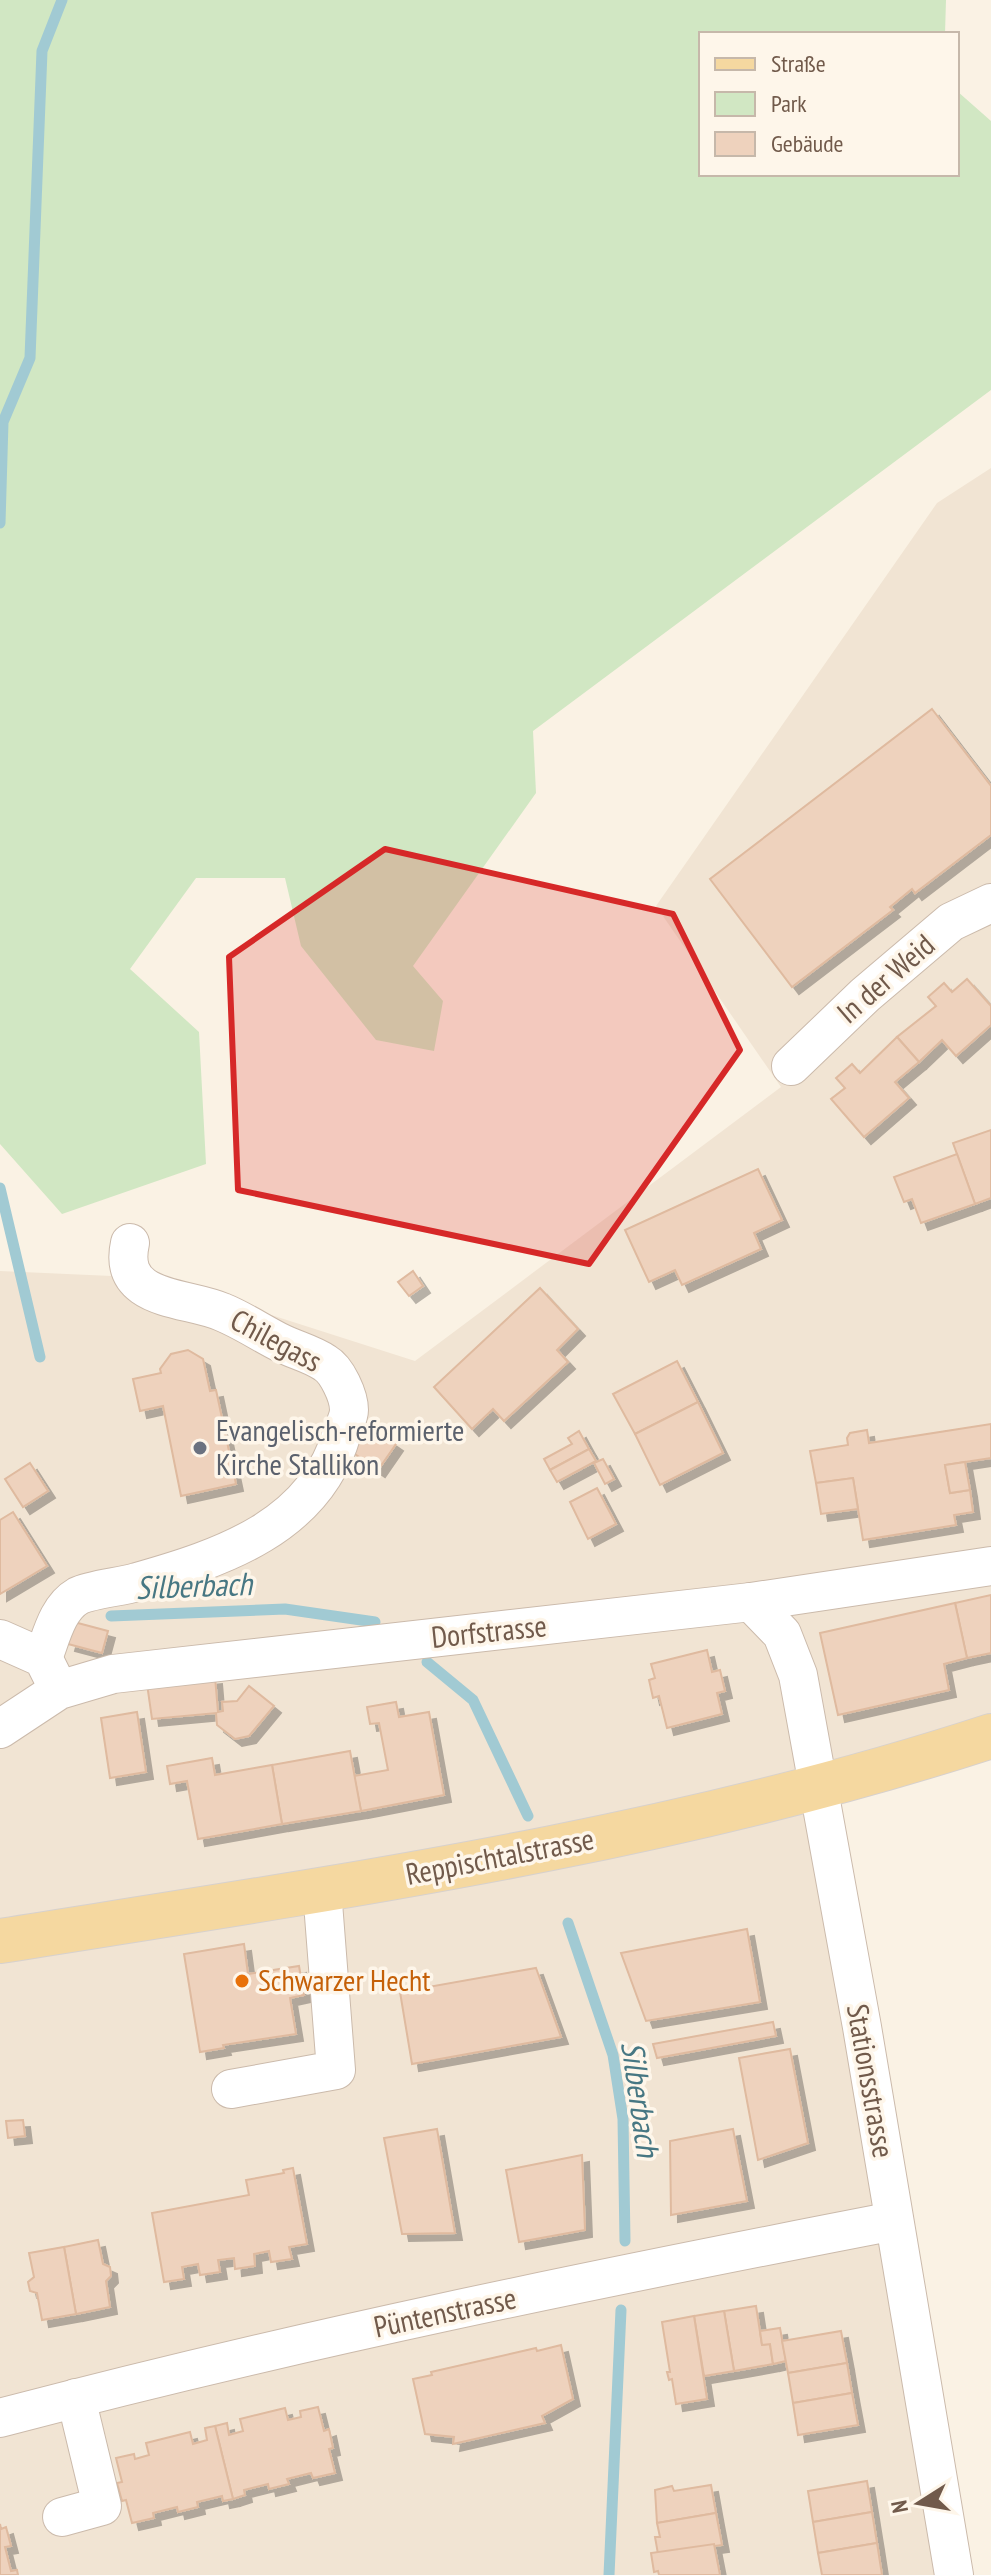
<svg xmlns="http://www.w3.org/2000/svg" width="991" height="2575" viewBox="0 0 991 2575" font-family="'PT Sans Narrow',sans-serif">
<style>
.residential{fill:#f1e4d3}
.green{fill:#d1e7c3}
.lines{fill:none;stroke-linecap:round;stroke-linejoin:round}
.stream{stroke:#a1cad3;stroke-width:11}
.building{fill:#eed2bd;stroke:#dfba9f;stroke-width:2;filter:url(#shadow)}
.minor-casing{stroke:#cbbaab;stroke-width:40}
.major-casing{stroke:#d7d1cd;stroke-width:46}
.minor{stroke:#fff;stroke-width:38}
.major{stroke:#f5d8a0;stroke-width:44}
.marked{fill:#d62828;fill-opacity:0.2;stroke:#d62828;stroke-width:6;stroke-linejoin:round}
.worship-dot{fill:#6b7280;stroke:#fef6ea;stroke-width:3}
.food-dot{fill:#e8710a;stroke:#fef6ea;stroke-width:3}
.labels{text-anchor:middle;stroke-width:7;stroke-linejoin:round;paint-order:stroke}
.street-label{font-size:30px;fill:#715a4b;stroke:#fef6ea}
.worship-label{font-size:30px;fill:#5b616d;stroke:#fef6ea;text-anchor:start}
.food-label{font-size:30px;fill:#c56008;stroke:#fef6ea;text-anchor:start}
.water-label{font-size:32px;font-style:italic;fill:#477783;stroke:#fef6ea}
</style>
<defs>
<filter id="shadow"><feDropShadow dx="7" dy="7" stdDeviation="0" flood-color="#0004"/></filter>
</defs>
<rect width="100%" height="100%" fill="#faf2e4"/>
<polygon class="residential" points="991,468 991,1734 818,1787 954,2575 0,2575 0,1271 156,1278 415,1361 781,1087 656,906 937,503"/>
<polygon class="green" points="0,0 946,0 945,34 701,34 701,174 957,174 957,91 991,121 991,390 533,731 536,793 413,966 443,1001 434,1051 376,1040 301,946 285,878 196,878 130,969 199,1032 206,1164 62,1214 0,1144"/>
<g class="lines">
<g class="stream">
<polyline points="0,523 3,422 30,358 42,51 62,0"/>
<polyline points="0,1188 40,1357"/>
<polyline points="111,1616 285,1609 375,1622"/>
<polyline points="427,1662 473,1700 528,1816"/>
<polyline points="568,1923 613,2055 623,2119 625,2241"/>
<polyline points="609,2575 621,2310"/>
</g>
</g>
<g class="building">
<polygon points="932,709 991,786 991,835 915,893 912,889 890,907 893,910 792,987 710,879"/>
<polygon points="967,979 991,1006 991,1025 956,1056 942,1040 919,1062 897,1037 936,1006 928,997 944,983 952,992"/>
<polygon points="897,1037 919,1062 895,1082 909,1098 864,1137 831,1099 845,1088 836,1078 852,1064 860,1073"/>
<polygon points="991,1130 991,1198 975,1204 953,1143"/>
<polygon points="957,1154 975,1204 921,1223 912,1199 904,1202 894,1177"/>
<polygon points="758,1169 782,1220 754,1233 761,1249 682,1285 675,1270 649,1282 625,1230"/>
<polygon points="413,1271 423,1286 409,1296 398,1282"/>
<polygon points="540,1288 578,1329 557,1350 568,1362 504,1421 493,1409 472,1429 434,1387"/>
<polygon points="188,1350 203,1359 210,1391 216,1390 236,1484 181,1496 163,1406 140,1411 133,1379 161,1373 160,1369 171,1354"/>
<polygon points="677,1361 698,1402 635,1434 613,1394"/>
<polygon points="698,1402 723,1453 660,1485 635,1434"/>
<polygon points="991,1424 991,1458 945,1465 950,1493 970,1490 973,1512 954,1515 956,1525 863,1540 853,1478 816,1483 810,1451 848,1445 847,1438 850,1433 867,1430 869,1443"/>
<polygon points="370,1426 396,1444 378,1470 352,1452"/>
<polygon points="579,1431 589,1449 550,1470 544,1459 572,1444 568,1438"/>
<polygon points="589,1449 596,1461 557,1482 550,1470"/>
<polygon points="603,1459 614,1479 605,1484 594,1463"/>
<polygon points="965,1462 970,1490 950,1493 945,1465"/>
<polygon points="30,1463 48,1491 23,1507 5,1479"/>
<polygon points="853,1478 858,1509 821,1514 816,1483"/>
<polygon points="597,1488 616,1524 588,1539 570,1502"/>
<polygon points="13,1512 47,1566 0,1594 0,1520"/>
<polygon points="991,1595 991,1653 967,1658 955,1603"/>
<polygon points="955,1603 967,1658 944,1664 949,1690 838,1715 820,1633"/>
<polygon points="74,1622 108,1631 102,1653 68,1644"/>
<polygon points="707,1650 712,1672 720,1670 725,1691 717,1693 722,1714 667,1728 659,1696 653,1698 649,1680 655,1678 651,1664"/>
<polygon points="215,1677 218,1712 223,1711 222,1702 237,1701 249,1686 274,1706 249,1736 235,1739 217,1725 216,1713 152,1719 147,1684"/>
<polygon points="396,1702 399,1717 429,1712 444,1795 361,1811 354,1776 388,1770 379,1723 370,1724 367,1707"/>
<polygon points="137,1712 146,1772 110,1778 101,1718"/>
<polygon points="350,1751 361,1811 282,1824 272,1765"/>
<polygon points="212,1758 215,1775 272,1765 282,1824 198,1839 187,1781 170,1784 167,1766"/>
<polygon points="747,1929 760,2002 646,2021 621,1953"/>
<polygon points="244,1944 248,1974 299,1966 304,1995 290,1998 296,2034 223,2045 224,2048 200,2052 184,1954"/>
<polygon points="536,1968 561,2037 412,2064 400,1992"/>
<polygon points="773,2022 776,2036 657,2058 653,2044"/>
<polygon points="790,2049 808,2143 758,2160 739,2058"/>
<polygon points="23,2120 25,2136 8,2138 6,2121"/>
<polygon points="437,2129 455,2233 402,2234 384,2138"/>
<polygon points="733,2129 747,2201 671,2215 670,2141"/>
<polygon points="582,2155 585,2230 519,2242 506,2170"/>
<polygon points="293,2168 307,2244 289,2247 292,2259 271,2262 269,2251 254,2254 255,2266 235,2269 234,2258 218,2260 220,2272 200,2275 198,2264 182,2267 184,2279 164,2282 152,2213 249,2195 246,2180 284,2173 283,2170"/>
<polygon points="98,2240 103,2264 110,2267 111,2276 106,2281 110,2307 76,2314 64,2247"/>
<polygon points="64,2247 76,2314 42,2320 37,2293 30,2291 28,2282 34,2277 29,2253"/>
<polygon points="756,2306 762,2345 770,2344 773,2364 734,2371 724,2311"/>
<polygon points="724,2311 734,2371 704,2376 694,2316"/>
<polygon points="694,2316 707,2399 676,2404 672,2379 669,2380 667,2372 670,2372 662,2322"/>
<polygon points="780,2328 786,2361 773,2364 770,2344 762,2345 760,2331"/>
<polygon points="841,2331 847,2363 788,2373 782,2341"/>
<polygon points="561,2345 573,2399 542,2416 545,2423 453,2444 454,2437 425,2434 413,2379 432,2375 431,2372 536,2348 537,2351"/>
<polygon points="847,2363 852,2393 793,2403 788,2373"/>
<polygon points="852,2393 858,2425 798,2435 793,2403"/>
<polygon points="318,2407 324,2431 329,2429 333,2448 329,2449 335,2473 313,2478 311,2473 287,2479 289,2484 269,2489 268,2484 244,2490 245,2495 233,2499 215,2426 227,2423 229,2435 243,2431 240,2419 285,2408 288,2420 301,2417 300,2411"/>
<polygon points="215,2426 233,2499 223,2501 222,2496 197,2502 198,2507 178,2512 177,2507 153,2513 154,2518 132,2523 126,2500 122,2501 117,2483 122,2482 116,2458 134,2454 135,2459 149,2455 146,2443 190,2432 193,2444 207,2440 205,2428"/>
<polygon points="867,2481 872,2512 813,2522 808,2491"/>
<polygon points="711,2485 716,2513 657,2523 655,2490 672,2486 674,2491"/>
<polygon points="872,2512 877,2543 818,2553 813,2522"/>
<polygon points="716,2513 722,2545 658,2554 655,2537 660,2537 657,2523"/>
<polygon points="0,2524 1,2529 6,2527 11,2546 5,2547 11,2571 17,2570 18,2575 0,2575"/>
<polygon points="877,2543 882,2575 822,2575 818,2553"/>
<polygon points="714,2544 720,2575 659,2575 658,2571 654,2572 651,2553"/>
</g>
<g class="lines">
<g class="minor-casing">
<g id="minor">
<polyline points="791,1066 865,995 951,922 991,903"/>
<polyline points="751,1602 782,1634 798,1675 862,2027 954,2575"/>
<polyline points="0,1639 43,1658 54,1680"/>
<path d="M43 1658C51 1638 57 1608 78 1596 92 1589 121 1587 137 1582 222 1558 315 1527 342 1433 344 1427 349 1417 349 1410 349 1396 337 1370 325 1363 312 1354 295 1350 281 1343 261 1333 242 1320 222 1312 185 1296 117 1302 130 1243"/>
<polyline points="0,1729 59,1690 113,1674 751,1602 991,1566"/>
<polyline points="231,2089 336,2070 322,1890"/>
<path d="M0 2418C295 2340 594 2279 894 2221"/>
<polyline points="62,2517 102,2506 76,2398"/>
</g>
</g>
<g class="major-casing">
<path id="major" d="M0 1941C333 1888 670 1841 991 1736"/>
</g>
<use href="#minor" class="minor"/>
<use href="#major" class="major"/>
</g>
<path class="marked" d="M385 849 673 914 740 1050 589 1264 238 1190 229 957Z"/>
<circle class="worship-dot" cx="200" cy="1448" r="8"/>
<circle class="food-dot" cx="242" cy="1981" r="8"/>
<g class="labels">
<g class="street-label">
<text transform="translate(886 979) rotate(-41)" y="10">In der Weid</text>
<text transform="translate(276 1341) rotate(28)" y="10">Chilegass</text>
<text transform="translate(489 1632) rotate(-6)" y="10">Dorfstrasse</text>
<text transform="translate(500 1857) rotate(-11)" y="10">Reppischtalstrasse</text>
<text transform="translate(870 2081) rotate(80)" y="10">Stationsstrasse</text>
<text transform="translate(445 2313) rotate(-12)" y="10">Püntenstrasse</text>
</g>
<g class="worship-label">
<text x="216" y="1441">Evangelisch-reformierte<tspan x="216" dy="34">Kirche Stallikon</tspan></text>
</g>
<g class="food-label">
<text x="258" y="1991">Schwarzer Hecht</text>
</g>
<g class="water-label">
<text transform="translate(194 1586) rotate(-2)" y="11">Silberbach</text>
<text transform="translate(640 2099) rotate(82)" y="11">Silberbach</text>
</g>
</g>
<rect x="699" y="32" width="260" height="144" fill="#fef6ea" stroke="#c6b8aa" stroke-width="2"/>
<rect x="715" y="58" width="40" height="12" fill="#f5d8a0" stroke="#c6b8aa" stroke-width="2"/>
<text x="771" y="72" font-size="24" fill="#715a4b">Straße</text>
<rect x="715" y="92" width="40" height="24" fill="#d1e7c3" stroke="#c6b8aa" stroke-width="2"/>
<text x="771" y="112" font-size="24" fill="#715a4b">Park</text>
<rect x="715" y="132" width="40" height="24" fill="#eed2bd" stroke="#c6b8aa" stroke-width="2"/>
<text x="771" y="152" font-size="24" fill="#715a4b">Gebäude</text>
<g transform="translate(919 2503) rotate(259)" stroke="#fef6ea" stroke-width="6" paint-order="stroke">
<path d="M0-6L14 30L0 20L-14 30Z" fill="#715a4b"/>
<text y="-12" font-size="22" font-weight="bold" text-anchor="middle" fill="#715a4b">N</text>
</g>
</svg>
